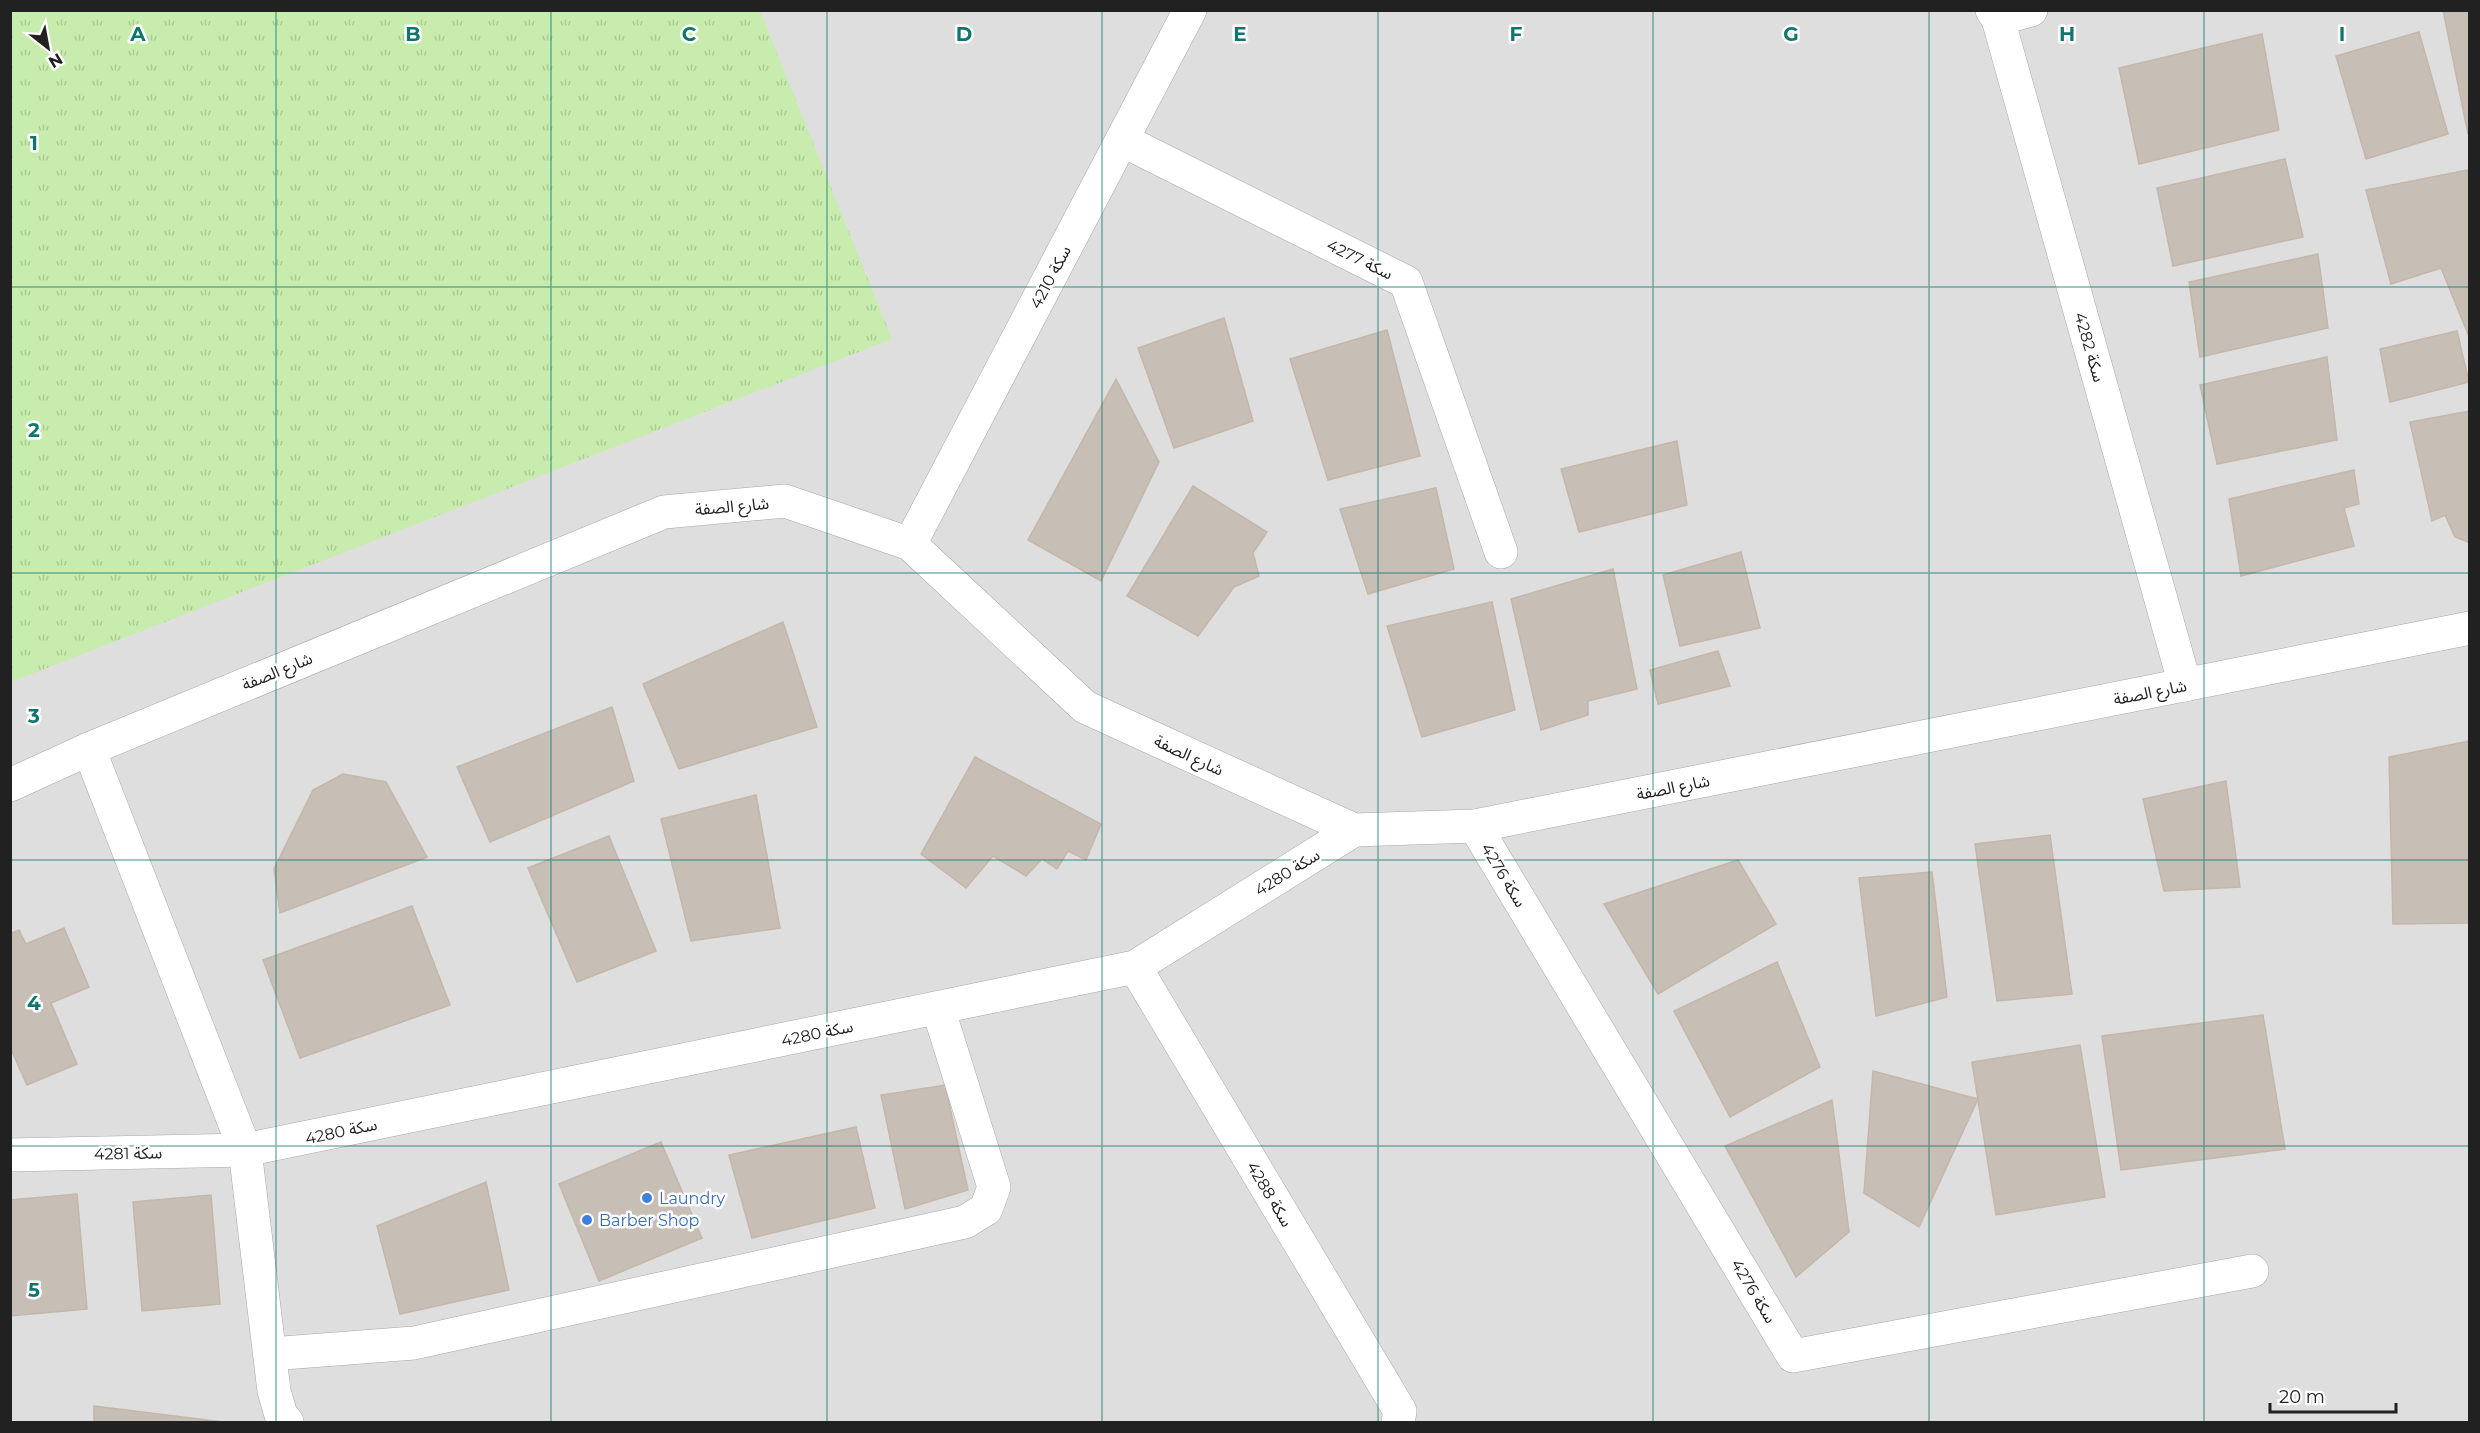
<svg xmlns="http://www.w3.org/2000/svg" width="2480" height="1433" viewBox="0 0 2480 1433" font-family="Montserrat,'Noto Sans Arabic',sans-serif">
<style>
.residential{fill:#dfdede}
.grass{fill:url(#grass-tufts)}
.building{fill:#c7beb6;stroke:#c4b7a9;stroke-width:1.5}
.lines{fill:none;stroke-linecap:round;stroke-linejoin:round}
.minor-casing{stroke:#a8a8a8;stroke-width:34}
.tertiary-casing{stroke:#a8a8a8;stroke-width:34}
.minor{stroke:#fff;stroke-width:33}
.tertiary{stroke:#fff;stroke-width:33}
.grid{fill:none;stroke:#0f766e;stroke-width:1.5;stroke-opacity:0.55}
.shop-dot{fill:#3f7fe0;stroke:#fff;stroke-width:2}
.labels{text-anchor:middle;stroke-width:5;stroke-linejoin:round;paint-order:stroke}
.street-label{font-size:16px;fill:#212121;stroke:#fff}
.shop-label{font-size:16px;fill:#366cbe;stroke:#fff;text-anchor:start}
.grid-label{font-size:20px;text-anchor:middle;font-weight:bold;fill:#0f766e;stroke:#fff;stroke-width:5;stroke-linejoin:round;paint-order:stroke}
</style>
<defs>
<pattern id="grass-tufts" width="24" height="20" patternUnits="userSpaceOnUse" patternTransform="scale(1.5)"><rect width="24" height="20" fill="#c8ecad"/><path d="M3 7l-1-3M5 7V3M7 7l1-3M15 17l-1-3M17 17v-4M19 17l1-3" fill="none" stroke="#acca95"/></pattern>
</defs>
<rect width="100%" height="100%" fill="#f1efe7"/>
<rect class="residential" x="11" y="11" width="2458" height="1411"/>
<polygon class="grass" points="11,10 760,11 892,339 11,682"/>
<g class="building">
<polygon points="2443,10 2470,10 2468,134"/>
<polygon points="2419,32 2448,134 2366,159 2336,56"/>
<polygon points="2262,34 2279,130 2139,164 2119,68"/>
<polygon points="2285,159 2303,237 2173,266 2157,188"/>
<polygon points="2467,170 2470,179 2470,339 2441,268 2391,284 2366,190"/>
<polygon points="2318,254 2328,328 2200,357 2189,282"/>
<polygon points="1224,318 1253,421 1174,448 1138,348"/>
<polygon points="1387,330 1420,456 1328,480 1290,359"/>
<polygon points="2457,331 2469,382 2390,402 2380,349"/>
<polygon points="2327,357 2337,440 2217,464 2200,385"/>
<polygon points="1116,379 1159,462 1101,581 1028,540"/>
<polygon points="2470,411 2470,543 2455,537 2445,515 2432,521 2410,422"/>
<polygon points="1677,441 1687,505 1579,532 1561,469"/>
<polygon points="2354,470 2359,504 2344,508 2354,546 2241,576 2229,499"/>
<polygon points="1193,486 1267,532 1253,553 1259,576 1234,587 1198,636 1127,596"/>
<polygon points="1436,488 1454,569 1368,594 1340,509"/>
<polygon points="1741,552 1760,628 1680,646 1663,575"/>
<polygon points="1613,569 1637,689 1588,701 1588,715 1541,730 1511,599"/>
<polygon points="1492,602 1515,710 1422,737 1387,626"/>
<polygon points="783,622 817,727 679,769 643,684"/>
<polygon points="1718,651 1730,686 1658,704 1650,670"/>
<polygon points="612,707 634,781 490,842 457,767"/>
<polygon points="2470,741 2470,923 2393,924 2389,757"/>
<polygon points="975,757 1101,824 1086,860 1068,851 1057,869 1042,859 1026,876 993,856 966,888 921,854"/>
<polygon points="343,774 386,782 427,857 280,913 274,869 313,790"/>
<polygon points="2226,781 2240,887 2164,891 2143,799"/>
<polygon points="756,795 780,928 691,941 661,819"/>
<polygon points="2050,835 2072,994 1997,1001 1975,844"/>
<polygon points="609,836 656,951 577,982 528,868"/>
<polygon points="1738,860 1776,924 1658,994 1604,904"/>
<polygon points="1932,872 1947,997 1876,1016 1859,878"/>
<polygon points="412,906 450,1005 300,1058 263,960"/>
<polygon points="64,928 89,987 51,1003 77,1064 27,1085 10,1047 10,934 19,930 26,944"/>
<polygon points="1777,962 1820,1067 1730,1117 1674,1011"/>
<polygon points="2263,1015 2285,1149 2121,1170 2102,1036"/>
<polygon points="2080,1045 2105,1197 1996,1215 1972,1062"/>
<polygon points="1873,1071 1978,1099 1919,1227 1864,1193"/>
<polygon points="945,1085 968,1190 905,1209 881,1095"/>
<polygon points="1832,1100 1849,1232 1796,1277 1725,1146"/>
<polygon points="856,1127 875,1208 752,1238 729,1155"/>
<polygon points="661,1142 702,1238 599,1281 559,1184"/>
<polygon points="486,1182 509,1290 400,1314 377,1226"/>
<polygon points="77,1194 87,1309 10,1316 10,1200"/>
<polygon points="211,1195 220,1304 142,1311 133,1202"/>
<polygon points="94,1406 223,1422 94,1422"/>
</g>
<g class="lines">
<g class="minor-casing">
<g id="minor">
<polyline points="1992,10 1998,19 2185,685"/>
<polyline points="1998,19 2031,10"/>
<polyline points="1122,140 1406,282 1501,552"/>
<polyline points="910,544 1190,10"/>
<polyline points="89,749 245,1150 274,1391 281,1415 287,1422"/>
<polyline points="1475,826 1793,1356 2252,1271"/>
<polyline points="1135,967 1400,1411 1398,1422"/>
<polyline points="10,1155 245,1150 1135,967 1354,830"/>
<polyline points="270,1354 414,1343 965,1222 986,1209 994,1187 938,1008"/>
</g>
</g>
<g class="tertiary-casing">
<polyline id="tertiary" points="10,785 89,749 664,512 785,501 910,544 1085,707 1354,830 1475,826 2470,628"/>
</g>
<use href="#minor" class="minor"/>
<use href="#tertiary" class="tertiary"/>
</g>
<path class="grid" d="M276 10V1422M551 10V1422M827 10V1422M1102 10V1422M1378 10V1422M1653 10V1422M1929 10V1422M2204 10V1422M10 287H2470M10 573H2470M10 860H2470M10 1146H2470"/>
<g class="shop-dot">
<circle cx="647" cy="1198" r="6"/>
<circle cx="587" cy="1220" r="6"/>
</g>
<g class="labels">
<g class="street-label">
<text transform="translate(1360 259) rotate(26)" y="6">سكة 4277</text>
<text transform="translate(1050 277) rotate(-62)" y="6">سكة 4210</text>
<text transform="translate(2090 347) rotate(74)" y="6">سكة 4282</text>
<text transform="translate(732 506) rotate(-5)" y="6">شارع الصفة</text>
<text transform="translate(277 671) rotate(-22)" y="6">شارع الصفة</text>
<text transform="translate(2150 692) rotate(-11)" y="6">شارع الصفة</text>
<text transform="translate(1189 755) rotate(25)" y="6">شارع الصفة</text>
<text transform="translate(1673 787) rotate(-11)" y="6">شارع الصفة</text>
<text transform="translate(1287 872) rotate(-32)" y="6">سكة 4280</text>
<text transform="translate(1504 875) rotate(59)" y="6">سكة 4276</text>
<text transform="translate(817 1033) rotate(-12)" y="6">سكة 4280</text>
<text transform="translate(341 1131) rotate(-12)" y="6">سكة 4280</text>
<text transform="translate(128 1153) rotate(-1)" y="6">سكة 4281</text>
<text transform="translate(1270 1194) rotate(59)" y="6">سكة 4288</text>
<text transform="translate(1754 1291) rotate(59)" y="6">سكة 4276</text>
</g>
<g class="shop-label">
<text x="659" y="1204">Laundry</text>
<text x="599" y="1226">Barber Shop</text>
</g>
</g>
<g class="grid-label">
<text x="138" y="41">A</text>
<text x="413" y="41">B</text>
<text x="689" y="41">C</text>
<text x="964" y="41">D</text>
<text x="1240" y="41">E</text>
<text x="1516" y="41">F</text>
<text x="1791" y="41">G</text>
<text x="2067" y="41">H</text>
<text x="2342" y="41">I</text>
<text x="34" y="150">1</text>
<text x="34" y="437">2</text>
<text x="34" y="723">3</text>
<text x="34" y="1010">4</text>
<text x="34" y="1297">5</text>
</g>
<rect width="2480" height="1433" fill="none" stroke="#212121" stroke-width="24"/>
<g transform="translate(48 48) rotate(149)" stroke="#ffffff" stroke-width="4.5" paint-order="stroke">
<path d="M0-4.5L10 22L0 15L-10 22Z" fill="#212121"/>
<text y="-9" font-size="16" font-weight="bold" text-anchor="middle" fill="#212121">N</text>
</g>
<path d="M2270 1403v9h126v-9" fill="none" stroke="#212121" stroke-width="3"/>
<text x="2279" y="1403" font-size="18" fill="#212121" stroke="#ffffff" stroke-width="4.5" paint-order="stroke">20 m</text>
</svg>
